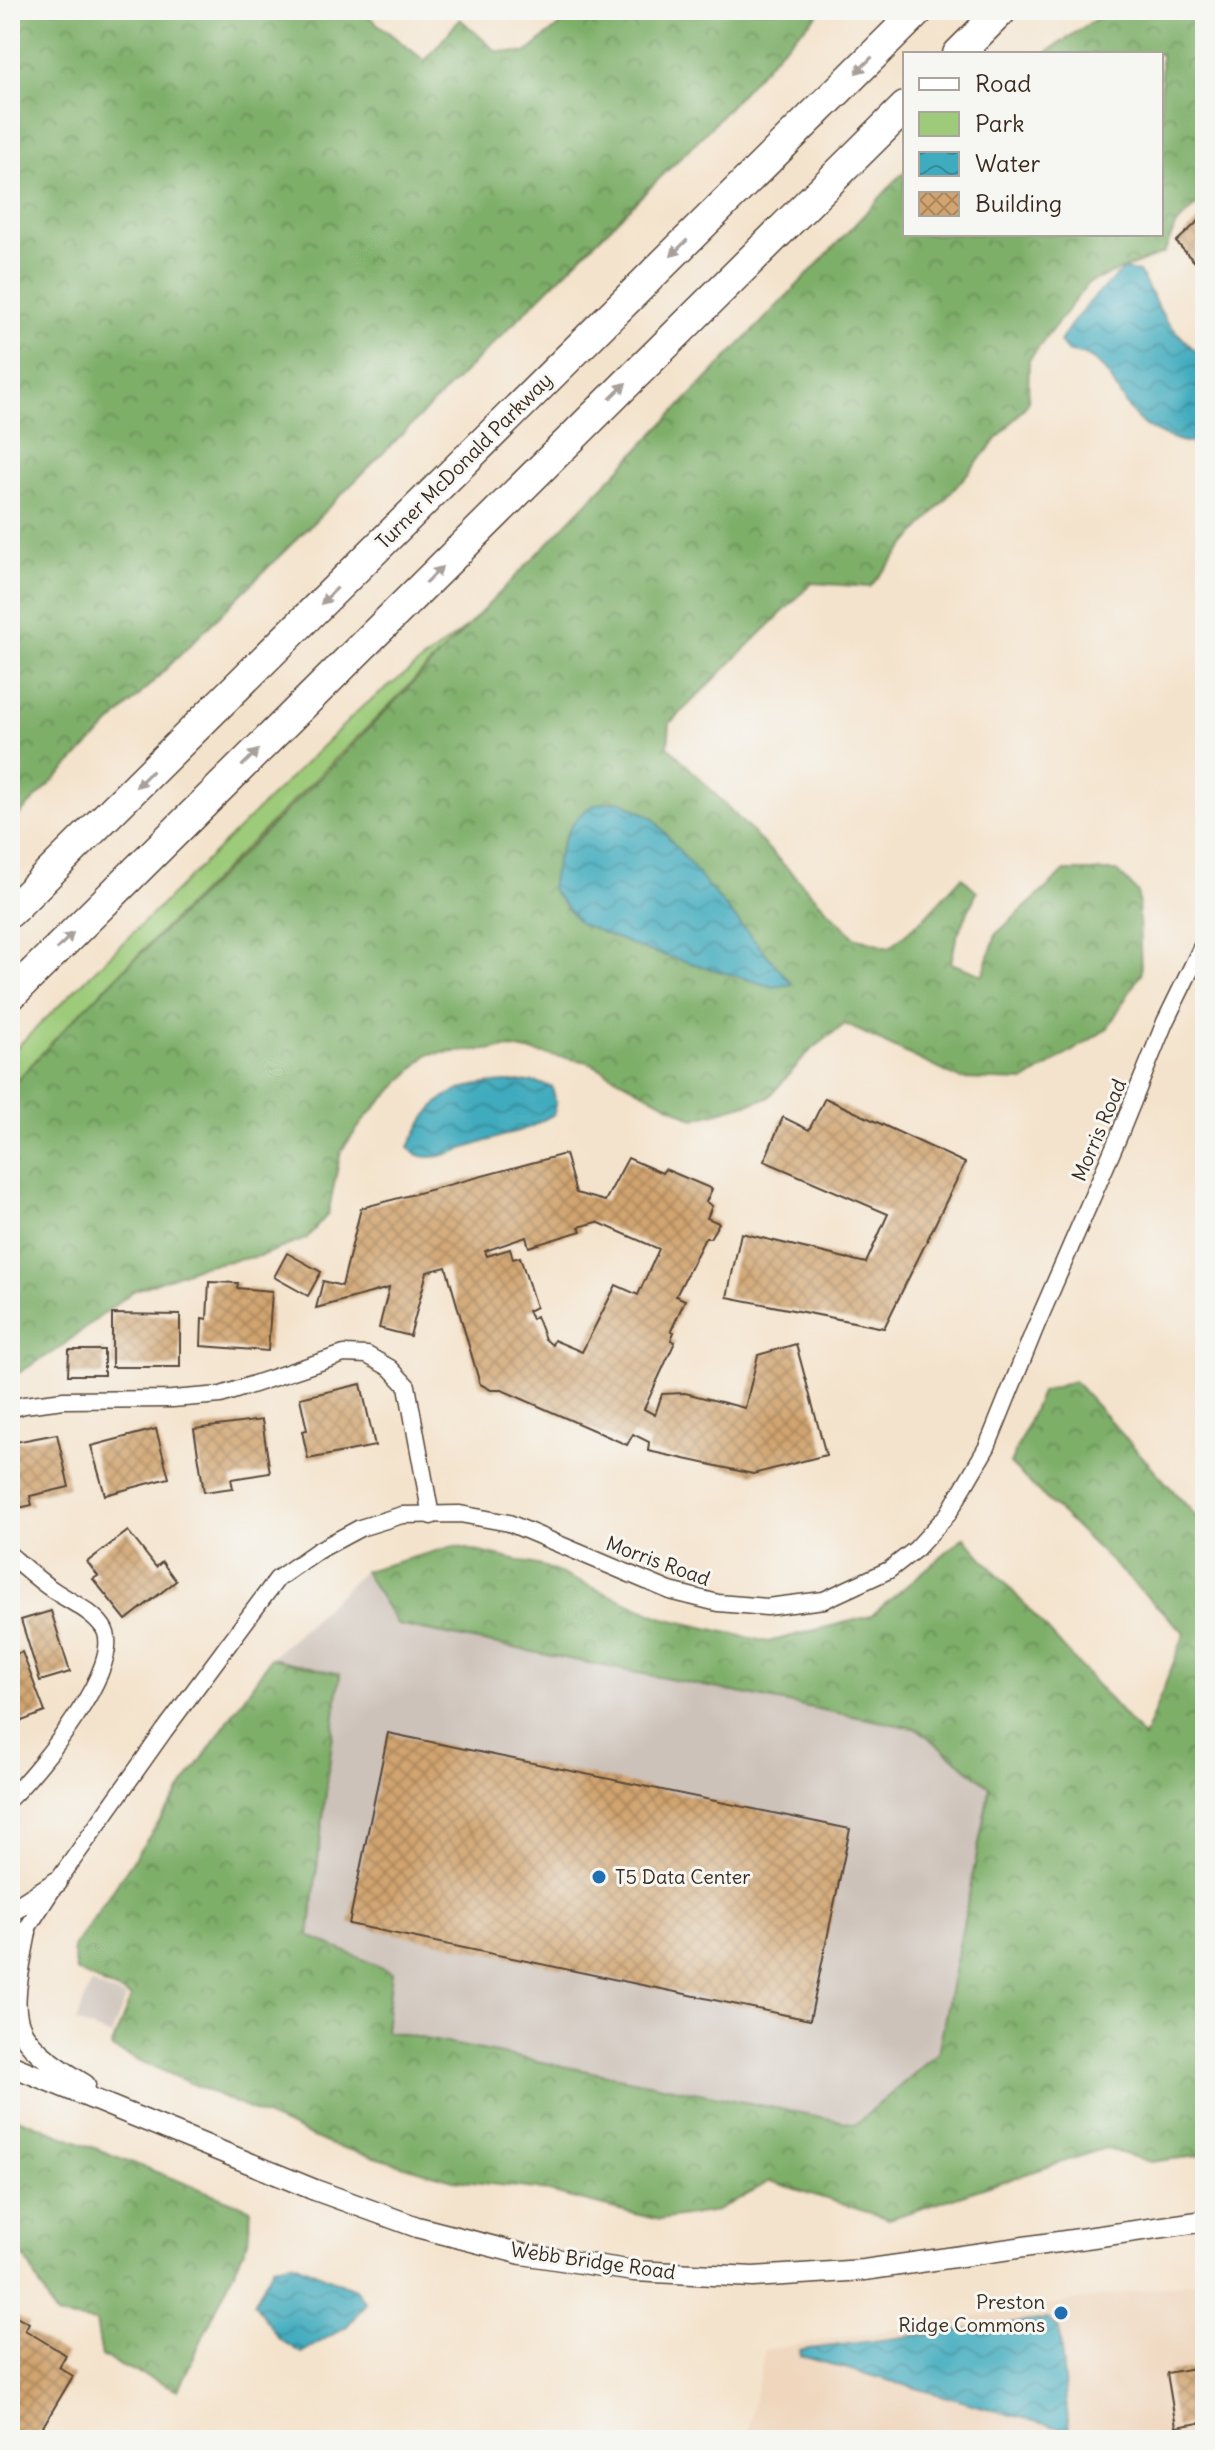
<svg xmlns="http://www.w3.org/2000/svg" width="1215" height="2450" viewBox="0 0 1215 2450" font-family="Delius,sans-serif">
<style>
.built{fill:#efd6bc}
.industrial{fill:#cdc2b9}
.green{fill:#9dcb79;stroke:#6c7a4c;stroke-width:2}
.forest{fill:url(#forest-crowns);stroke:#5c6c44;stroke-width:2}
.water{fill:url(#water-waves);stroke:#3d6a6e;stroke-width:2}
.building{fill:url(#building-cross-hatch);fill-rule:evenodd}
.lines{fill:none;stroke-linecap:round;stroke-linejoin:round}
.minor-casing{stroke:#574638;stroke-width:19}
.tertiary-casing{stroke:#574638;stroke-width:23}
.motorway-casing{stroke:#574638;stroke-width:33}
.minor{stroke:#fff;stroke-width:16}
.tertiary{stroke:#fff;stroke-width:20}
.motorway{stroke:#fff;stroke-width:30}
.oneway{fill:#a79f9a}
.poi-dot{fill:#1f6fb2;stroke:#f6f6f2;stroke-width:3}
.labels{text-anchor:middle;stroke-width:6;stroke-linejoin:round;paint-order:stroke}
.street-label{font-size:20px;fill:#3b2a1e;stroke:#f6f6f2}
.poi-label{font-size:20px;fill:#3b2a1e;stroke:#f6f6f2;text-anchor:start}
</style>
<defs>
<pattern id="forest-crowns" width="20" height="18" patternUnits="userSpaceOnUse" patternTransform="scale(2)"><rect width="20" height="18" fill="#7eaf69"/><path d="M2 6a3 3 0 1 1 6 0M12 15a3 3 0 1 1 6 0" fill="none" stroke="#688f56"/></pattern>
<pattern id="water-waves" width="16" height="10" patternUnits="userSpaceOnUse" patternTransform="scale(2)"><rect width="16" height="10" fill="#3fabbe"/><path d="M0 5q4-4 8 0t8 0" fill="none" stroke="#368b9a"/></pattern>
<pattern id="building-cross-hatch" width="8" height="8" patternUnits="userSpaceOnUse" patternTransform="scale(2)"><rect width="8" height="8" fill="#d1a470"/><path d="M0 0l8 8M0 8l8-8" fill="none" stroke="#ab865b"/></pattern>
</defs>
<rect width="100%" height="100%" fill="#f6f6f2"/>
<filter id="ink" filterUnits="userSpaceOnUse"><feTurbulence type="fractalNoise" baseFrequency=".0125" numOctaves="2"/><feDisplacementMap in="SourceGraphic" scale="16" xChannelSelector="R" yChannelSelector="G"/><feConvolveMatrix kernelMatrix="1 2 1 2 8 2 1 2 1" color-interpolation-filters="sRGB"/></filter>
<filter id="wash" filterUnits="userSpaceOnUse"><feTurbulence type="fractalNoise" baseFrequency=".006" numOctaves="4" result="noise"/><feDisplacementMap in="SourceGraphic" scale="32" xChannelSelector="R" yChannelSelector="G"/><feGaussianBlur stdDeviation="1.8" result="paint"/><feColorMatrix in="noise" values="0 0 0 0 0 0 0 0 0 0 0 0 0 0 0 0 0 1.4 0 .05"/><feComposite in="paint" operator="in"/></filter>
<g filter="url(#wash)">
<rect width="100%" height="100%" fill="#f4e3cc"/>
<polygon class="built" points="1205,2280 1205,2440 746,2440 765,2350"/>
<g class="industrial">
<polygon points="364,1571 398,1625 918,1729 990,1787 938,2053 856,2125 384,2031 392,1972 309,1936 340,1674 271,1658"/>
<polygon points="91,1984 126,1998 111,2036 76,2022"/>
</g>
<path class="green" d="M464 629C315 784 156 930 10 1088V1054L361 708Z"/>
<g class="forest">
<polygon points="10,10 360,10 425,61 460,19 496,51 526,53 578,10 823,10 781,49 710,128 10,824"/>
<polygon points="1109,10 1205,10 1205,197 1176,225 1164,253 1088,283 1029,360 1028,403 870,587 812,583 670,723 668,746 854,937 890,947 924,918 962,877 977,892 956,938 951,963 983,975 996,934 1065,871 1117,871 1138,893 1141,973 1107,1029 1025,1081 960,1079 845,1024 810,1051 768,1098 694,1119 588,1062 512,1048 428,1054 367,1116 341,1151 328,1214 306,1239 260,1256 201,1266 133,1291 58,1349 10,1378 10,1088 67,1026 344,754 810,272 905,171 905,234 1161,234 1161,54 1044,54"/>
<polygon points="1074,1381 1205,1526 1205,2155 1150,2162 1105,2148 889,2219 770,2181 717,2211 659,2220 537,2189 453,2180 329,2144 111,2048 131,1997 76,1971 73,1948 271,1658 340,1674 309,1936 392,1972 385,2031 856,2124 938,2053 990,1787 918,1729 398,1625 364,1571 454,1546 545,1567 663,1618 768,1642 871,1616 964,1537 1144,1738 1185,1633 1010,1464 1041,1392"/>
<polygon points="15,2117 251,2209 248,2241 178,2390 102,2357 96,2322 56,2316 27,2261 10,2242 10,2179"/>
</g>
<g class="water">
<path d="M1124 270 1139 272 1166 321 1205 361V445C1179 443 1149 433 1132 413 1117 395 1110 366 1085 355 1079 353 1072 353 1067 351L1060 342C1072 319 1103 286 1124 270Z"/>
<path d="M621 801 653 818 706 884 792 984 774 987 642 949 579 923 551 889C555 861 566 817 595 805 603 802 613 802 621 801Z"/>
<path d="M505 1082H535L552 1087 556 1104 554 1114 530 1127 441 1156C427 1158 418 1158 409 1147 434 1096 450 1086 505 1082Z"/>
<polygon points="291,2262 355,2289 366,2303 347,2326 301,2353 278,2338 254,2303 273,2267"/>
<polygon points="1048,2319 1059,2329 1069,2431 801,2356 800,2350"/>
</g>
<g id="blocks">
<g class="building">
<polygon points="1205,215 1205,273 1176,242"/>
<polygon points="825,1098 965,1163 884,1328 727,1297 741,1233 866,1263 888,1214 764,1161 783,1117 809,1130"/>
<path d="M565 1154 576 1193 605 1201 628 1158 662 1173 665 1169 712 1189 706 1202 712 1206 707 1218 719 1223 710 1238H705L676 1296 685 1300 671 1331 674 1332 671 1340 675 1342 644 1409 655 1415 662 1394 685 1393 745 1408 758 1355 796 1344 826 1455 753 1474 648 1451 649 1442 633 1434 627 1445 502 1390H491L480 1384 446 1267 427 1272 410 1336 379 1328 389 1288 316 1308 323 1281 342 1286 361 1208ZM597 1222 659 1249 638 1295 616 1285 582 1352 554 1340 552 1345 545 1339 536 1316 532 1319 528 1311 536 1307 520 1257 513 1259 510 1249 487 1256 485 1251 526 1237 529 1247 581 1231 579 1227Z"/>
<polygon points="287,1253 321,1272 308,1296 274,1277"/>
<polygon points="209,1282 238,1283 237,1288 272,1291 268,1351 201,1346 202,1318 207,1319"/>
<polygon points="112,1314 180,1315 180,1367 112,1367"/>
<polygon points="69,1350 104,1350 104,1375 68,1375"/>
<polygon points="361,1384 375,1446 308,1459 302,1431 307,1430 300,1398"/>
<polygon points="262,1420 270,1473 231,1479 233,1488 204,1492 194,1429"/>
<polygon points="156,1429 169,1478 105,1495 91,1446"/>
<polygon points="57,1434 69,1487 30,1496 32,1505 10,1510 10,1443"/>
<polygon points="128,1531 156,1567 162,1562 176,1581 126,1620 93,1579 98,1576 87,1562"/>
<polygon points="51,1611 70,1672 40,1681 21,1620"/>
<polygon points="22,1652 45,1712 17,1723 10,1705 10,1656"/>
<polygon points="388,1733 850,1829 810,2020 349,1924"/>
<polygon points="10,2313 29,2323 25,2330 66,2355 59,2367 73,2376 35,2440 10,2440"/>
<polygon points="1205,2366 1205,2422 1176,2427 1167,2373"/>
</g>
</g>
</g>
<g filter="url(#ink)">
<use href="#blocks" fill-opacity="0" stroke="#574638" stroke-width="2"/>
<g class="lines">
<g class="minor-casing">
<g id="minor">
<polyline points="10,1409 24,1405 64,1400 172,1399 221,1395 344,1354 367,1355 390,1368 407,1386 431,1516"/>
<path d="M10 1555C24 1567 38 1580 53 1590 69 1601 92 1611 103 1627 128 1663 37 1772 10 1798"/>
<polyline points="10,1955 57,1882 164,1731 277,1579 317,1551 360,1528 402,1515 460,1514 509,1523 670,1591 718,1603 767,1607 824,1600 889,1570 916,1549 948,1514 987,1447 1036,1326 1118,1138 1165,1022 1205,940"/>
</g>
</g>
<g class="tertiary-casing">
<g id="tertiary">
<polyline points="10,1912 57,1882"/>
<path d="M26 1932C9 2022 3 2034 85 2085"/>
<polyline points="10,2065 315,2190 417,2227 522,2254 634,2271 753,2277 864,2270 1205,2221"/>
</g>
</g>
<g class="motorway-casing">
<g id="motorway">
<polyline points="958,54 1002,10"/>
<polyline points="10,912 919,10"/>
<polyline points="10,996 905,107"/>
</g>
</g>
<use href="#minor" class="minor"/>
<use href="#tertiary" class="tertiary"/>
<use href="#motorway" class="motorway"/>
</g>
<defs><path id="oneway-solid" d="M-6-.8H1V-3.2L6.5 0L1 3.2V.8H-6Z" transform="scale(2)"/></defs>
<g class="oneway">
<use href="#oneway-solid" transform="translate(864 65) rotate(135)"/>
<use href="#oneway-solid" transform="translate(679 248) rotate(135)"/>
<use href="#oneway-solid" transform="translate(618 391) rotate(-45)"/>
<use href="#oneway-solid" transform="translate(434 575) rotate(-45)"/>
<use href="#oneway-solid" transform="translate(329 596) rotate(135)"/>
<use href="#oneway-solid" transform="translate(250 758) rotate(-45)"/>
<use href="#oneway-solid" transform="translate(144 779) rotate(135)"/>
<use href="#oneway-solid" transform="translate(65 941) rotate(-45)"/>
</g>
</g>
<g class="poi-dot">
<circle cx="599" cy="1877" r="8"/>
<circle cx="1061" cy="2313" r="8"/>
</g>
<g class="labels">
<g class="street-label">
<text transform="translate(464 461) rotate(-45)" y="7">Turner McDonald Parkway</text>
<text transform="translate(1099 1130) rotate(-67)" y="7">Morris Road</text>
<text transform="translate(658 1561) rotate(20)" y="7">Morris Road</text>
<text transform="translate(593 2261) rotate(8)" y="7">Webb Bridge Road</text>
</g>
<g class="poi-label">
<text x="615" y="1884">T5 Data Center</text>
<text x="1045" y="2309" text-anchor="end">Preston<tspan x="1045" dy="23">Ridge Commons</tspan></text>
</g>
</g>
<rect width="1215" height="2450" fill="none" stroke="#f6f6f2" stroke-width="40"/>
<rect x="903" y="52" width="260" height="184" fill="#f6f6f2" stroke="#aba49d" stroke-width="2"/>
<rect x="919" y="78" width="40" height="12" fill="#ffffff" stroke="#aba49d" stroke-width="2"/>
<text x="975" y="92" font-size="24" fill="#3b2a1e">Road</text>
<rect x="919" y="112" width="40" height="24" fill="#9dcb79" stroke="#aba49d" stroke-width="2"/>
<text x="975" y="132" font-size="24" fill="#3b2a1e">Park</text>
<rect x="919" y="152" width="40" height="24" fill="url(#water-waves)" stroke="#aba49d" stroke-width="2"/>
<text x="975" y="172" font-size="24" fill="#3b2a1e">Water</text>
<rect x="919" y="192" width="40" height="24" fill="url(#building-cross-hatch)" stroke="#aba49d" stroke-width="2"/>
<text x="975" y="212" font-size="24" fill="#3b2a1e">Building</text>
</svg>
